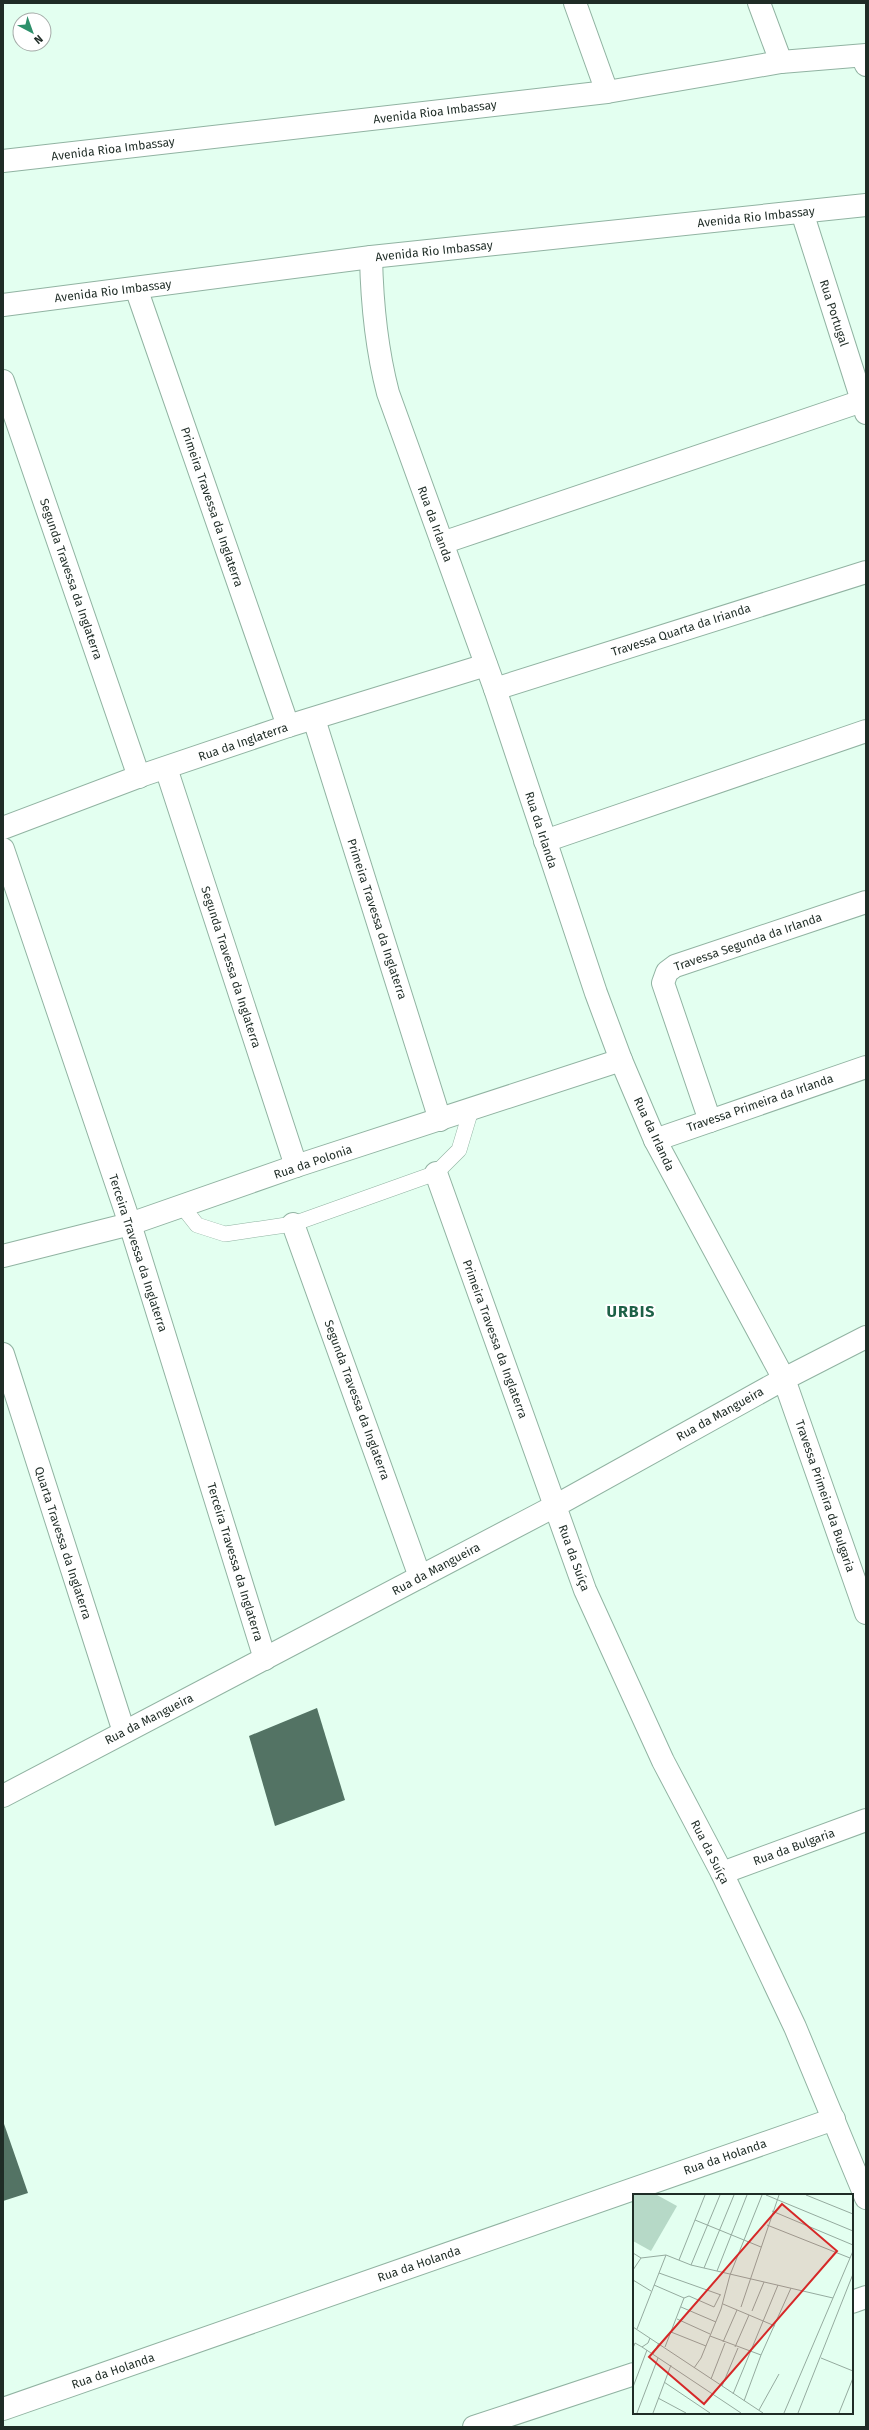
<svg xmlns="http://www.w3.org/2000/svg" width="869" height="2430" viewBox="0 0 869 2430" font-family="'Fira Sans',sans-serif">
<style>
.building{fill:#537364}
.lines{fill:none;stroke-linecap:round;stroke-linejoin:round}
.service-casing{stroke:#91b3a2;stroke-width:16}
.minor-casing{stroke:#91b3a2;stroke-width:24}
.tertiary-casing{stroke:#91b3a2;stroke-width:24}
.service{stroke:#fff;stroke-width:15}
.minor{stroke:#fff;stroke-width:22}
.tertiary{stroke:#fff;stroke-width:22}
.labels{text-anchor:middle;stroke-width:4;stroke-linejoin:round;paint-order:stroke}
.street-label{font-size:12px;fill:#1f2c26;stroke:#fff}
.district-label{font-size:16px;font-weight:bold;letter-spacing:1px;fill:#1e6147;stroke:#fff}
.inset-road{fill:none;stroke:#95ab9f;stroke-width:1}
.view{fill:#d62828;fill-opacity:0.15;stroke:#d62828;stroke-width:2}
.inset-edge{fill:none;stroke:#1f2c26;stroke-width:2}
</style>
<rect width="100%" height="100%" fill="#e3fff0"/>
<g class="building">
<polygon points="317,1708 345,1800 275,1826 249,1736"/>
<polygon points="3,2121 28,2193 3,2201"/>
</g>
<g class="lines">
<g class="service-casing">
<polyline id="service" points="182,1206 197,1225 225,1234 293,1224 436,1173 459,1150 471,1110"/>
</g>
<g class="minor-casing">
<g id="minor">
<polyline points="575,3 607,92"/>
<polyline points="759,3 781,62"/>
<polyline points="3,161 607,92 781,62 866,55"/>
<polyline points="802,212 866,413"/>
<polyline points="136,288 288,726"/>
<polyline points="3,381 139,777"/>
<polyline points="442,543 862,401"/>
<polyline points="495,689 866,572"/>
<polyline points="314,719 440,1120"/>
<polyline points="166,768 296,1166"/>
<polyline points="3,828 143,775 288,726 486,665"/>
<polyline points="545,841 866,731"/>
<polyline points="3,849 130,1224 265,1659"/>
<polyline points="710,1121 663,983 667,972 675,966 866,902"/>
<polyline points="655,1140 866,1067"/>
<polyline points="293,1224 420,1577"/>
<polyline points="3,1256 130,1224 296,1166 621,1060"/>
<polyline points="866,1337 784,1379 866,1613"/>
<polyline points="3,1354 124,1732"/>
<polyline points="3,1796 555,1506 436,1173"/>
<polyline points="722,1873 866,1820"/>
<polyline points="852,2302 866,2297"/>
<polyline points="3,2409 834,2119"/>
<polyline points="474,2427 634,2374"/>
</g>
</g>
<g class="tertiary-casing">
<g id="tertiary">
<polyline points="862,56 866,65"/>
<path d="M371 257C372 304 376 347 388 393L495 689 596 993 621 1060 655 1140 784 1379 555 1506 585 1590 663 1761 722 1873 795 2027 866 2198"/>
<polyline points="3,305 371,257 866,205"/>
</g>
</g>
<use href="#service" class="service"/>
<use href="#minor" class="minor"/>
<use href="#tertiary" class="tertiary"/>
</g>
<g class="labels">
<g class="street-label">
<text transform="translate(435 112) rotate(-7)" y="4">Avenida Rioa Imbassay</text>
<text transform="translate(113 149) rotate(-7)" y="4">Avenida Rioa Imbassay</text>
<text transform="translate(756 217) rotate(-6)" y="4">Avenida Rio Imbassay</text>
<text transform="translate(434 251) rotate(-6)" y="4">Avenida Rio Imbassay</text>
<text transform="translate(113 291) rotate(-7)" y="4">Avenida Rio Imbassay</text>
<text transform="translate(834 313) rotate(72)" y="4">Rua Portugal</text>
<text transform="translate(212 507) rotate(71)" y="4">Primeira Travessa da Inglaterra</text>
<text transform="translate(435 524) rotate(70)" y="4">Rua da Irlanda</text>
<text transform="translate(71 579) rotate(71)" y="4">Segunda Travessa da Inglaterra</text>
<text transform="translate(681 630) rotate(-18)" y="4">Travessa Quarta da Irianda</text>
<text transform="translate(243 742) rotate(-19)" y="4">Rua da Inglaterra</text>
<text transform="translate(541 830) rotate(72)" y="4">Rua da Irlanda</text>
<text transform="translate(377 919) rotate(72)" y="4">Primeira Travessa da Inglaterra</text>
<text transform="translate(748 942) rotate(-19)" y="4">Travessa Segunda da Irlanda</text>
<text transform="translate(231 967) rotate(72)" y="4">Segunda Travessa da Inglaterra</text>
<text transform="translate(760 1103) rotate(-19)" y="4">Travessa Primeira da Irlanda</text>
<text transform="translate(654 1134) rotate(65)" y="4">Rua da Irlanda</text>
<text transform="translate(313 1162) rotate(-19)" y="4">Rua da Polonia</text>
<text transform="translate(138 1253) rotate(72)" y="4">Terceira Travessa da Inglaterra</text>
<text transform="translate(495 1339) rotate(70)" y="4">Primeira Travessa da Inglaterra</text>
<text transform="translate(357 1400) rotate(70)" y="4">Segunda Travessa da Inglaterra</text>
<text transform="translate(720 1414) rotate(-29)" y="4">Rua da Mangueira</text>
<text transform="translate(825 1496) rotate(71)" y="4">Travessa Primeira da Bulgaria</text>
<text transform="translate(63 1543) rotate(72)" y="4">Quarta Travessa da Inglaterra</text>
<text transform="translate(574 1558) rotate(70)" y="4">Rua da Suíça</text>
<text transform="translate(235 1562) rotate(73)" y="4">Terceira Travessa da Inglaterra</text>
<text transform="translate(436 1569) rotate(-28)" y="4">Rua da Mangueira</text>
<text transform="translate(149 1719) rotate(-27)" y="4">Rua da Mangueira</text>
<text transform="translate(794 1847) rotate(-20)" y="4">Rua da Bulgaria</text>
<text transform="translate(710 1852) rotate(63)" y="4">Rua da Suíça</text>
<text transform="translate(725 2157) rotate(-19)" y="4">Rua da Holanda</text>
<text transform="translate(419 2264) rotate(-19)" y="4">Rua da Holanda</text>
<text transform="translate(113 2371) rotate(-19)" y="4">Rua da Holanda</text>
</g>
<g class="district-label">
<text x="631" y="1317">URBIS</text>
</g>
</g>
<g transform="translate(633 2194)">
<rect width="220" height="220" fill="#e3fff0"/>
<path d="M1 1H24L44 12 18 57 0 47Z" fill="#b6d9c7"/>
<path class="inset-road" d="M133 1 220 37M173 1 220 20M139 17 220 51M62 26 128 53M134 31 217 64M0 59 8 64 33 61 58 71 200 104M46 66 72 1M58 71 87 1M71 74 101 1M0 76 8 64M84 77 114 1M26 79 88 101M0 86 18 97M21 91 51 104 56 102 81 113 87 101M90 110 142 132M48 113 83 128M108 113 146 1M119 117 131 88M44 125 77 140M0 133 130 219M4 135 33 61M38 138 73 152M77 142 128 161M90 148 104 116M9 153 15 149 17 144M32 153 51 104M102 153 116 121M0 154 2 149 9 153 108 219M20 160 26 149M188 164 220 177M61 174 68 164 88 115 97 81 129 1M78 185 92 149M31 188 77 219M89 192 105 154M0 193 14 156M100 200 145 91M25 204 53 219M111 207 128 161 158 94M126 216 146 180M4 219 25 164M20 219 38 171M151 219 220 57M165 219 220 80M206 219 220 184"/>
<path class="view" d="M149 10 204 57 71 210 16 163Z"/>
<rect width="220" height="220" class="inset-edge"/>
</g>
<rect width="869" height="2430" fill="none" stroke="#1f2c26" stroke-width="8"/>
<g transform="translate(32 32) rotate(139)"><circle r="19" fill="#ffffff" stroke="#a5aba8"/>
<path d="M0-3L7 15L0 10L-7 15Z" fill="#2d8f6a"/>
<text y="-6" font-size="11" font-weight="bold" text-anchor="middle" fill="#1f2c26">N</text>
</g>
</svg>
